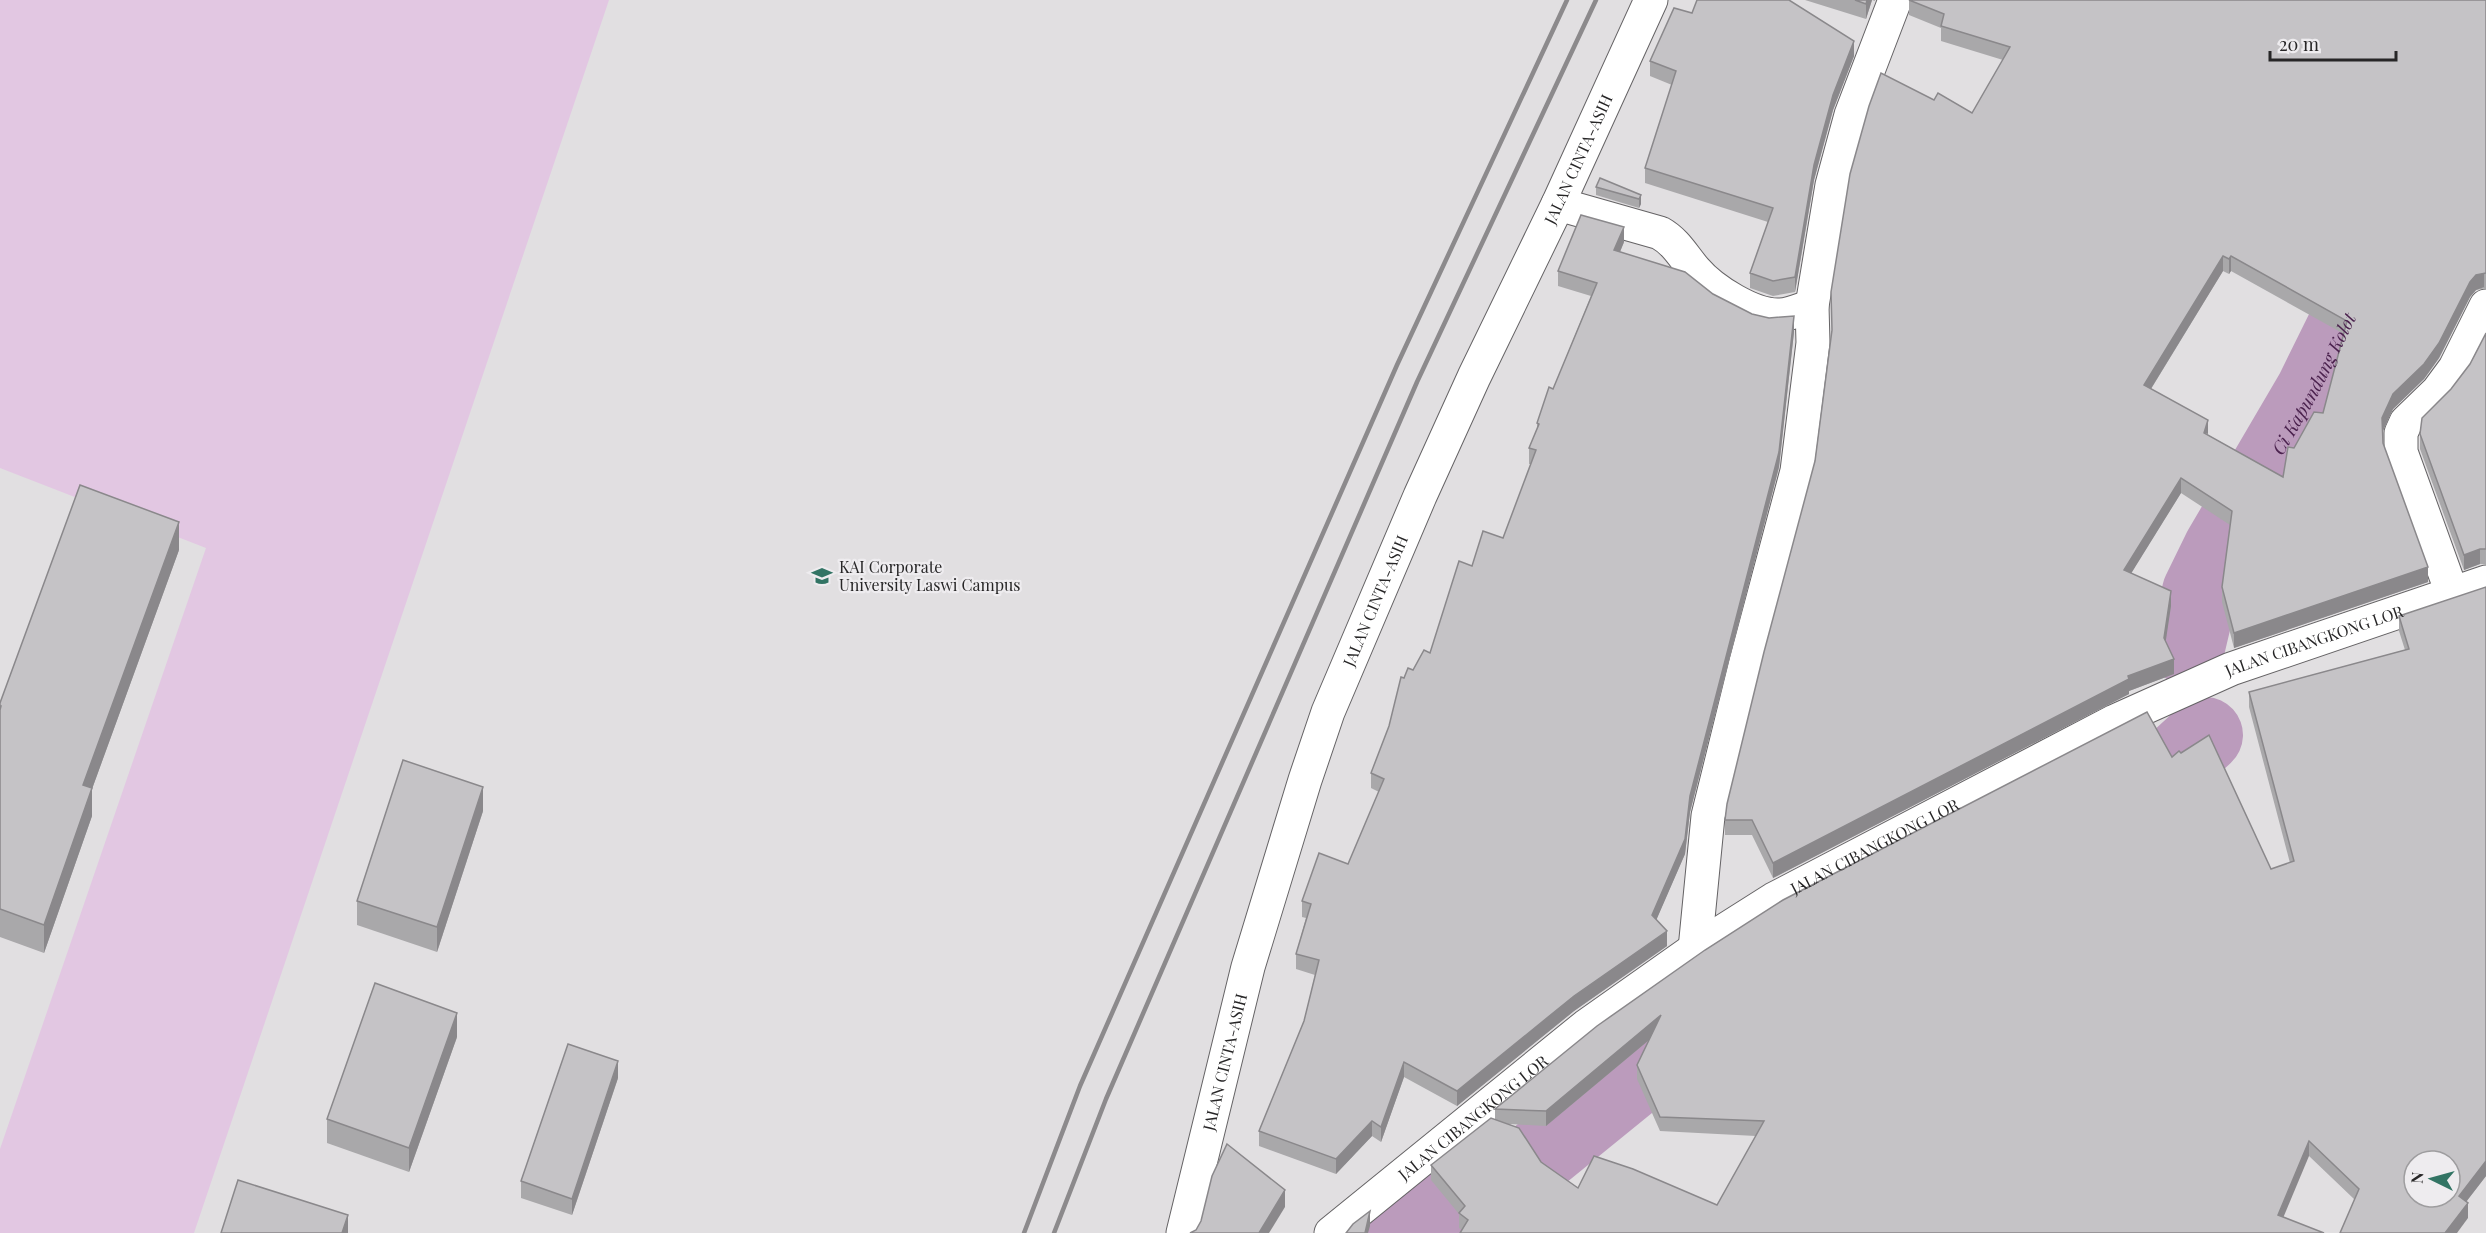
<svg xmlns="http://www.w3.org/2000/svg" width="2486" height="1233" viewBox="0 0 2486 1233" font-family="'Playfair Display',serif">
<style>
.green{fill:#e2c7e2}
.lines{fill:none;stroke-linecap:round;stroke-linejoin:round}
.river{stroke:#bb9bbc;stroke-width:76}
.minor-casing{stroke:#656365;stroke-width:35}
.minor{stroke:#fff;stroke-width:33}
.rail{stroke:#8c8a8c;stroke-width:4.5}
.wall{fill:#a9a8aa;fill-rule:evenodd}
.shaded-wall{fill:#8a888b}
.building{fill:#c5c3c6;stroke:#8a888b;stroke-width:1.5;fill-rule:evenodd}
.labels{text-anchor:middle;stroke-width:4.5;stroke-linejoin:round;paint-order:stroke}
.street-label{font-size:16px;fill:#272627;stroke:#eeecef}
.poi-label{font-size:16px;fill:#272627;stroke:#eeecef;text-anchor:start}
.water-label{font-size:18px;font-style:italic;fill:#4b224e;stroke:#eeecef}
</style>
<rect width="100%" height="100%" fill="#e1dfe1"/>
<polygon class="green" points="0,0 609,0 194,1233 0,1233 0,1149 206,548 0,468"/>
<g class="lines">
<g class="river">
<path id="s1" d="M2187 647 2200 592 2221 549 2313 392 2389 238"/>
<polyline points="2109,803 2168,769 2205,735"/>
<polyline points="1401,1233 1529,1164 1700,1025 1722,1017"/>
</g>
<g class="minor-casing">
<g id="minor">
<path d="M1558 204 1660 233C1676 242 1683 256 1695 270 1712 290 1754 317 1781 315 1791 314 1802 309 1812 306"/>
<polyline points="2452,593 2401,452 2401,433 2406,422 2438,391 2455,368 2486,306"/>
<polyline points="1695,949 1708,816 1746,662 1797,471 1813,343 1812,306 1832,185 1851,115 1895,0"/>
<path id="s2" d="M1183 1233 1248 967 1305 780 1328 712 1420 496 1474 377 1558 204 1651 0"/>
<path id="s3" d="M1331 1233 1586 1026 1695 949 1774 899 2115 721 2231 669 2486 582"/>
</g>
</g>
<use href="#minor" class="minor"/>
<g class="rail">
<polyline points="1024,1233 1080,1086 1397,365 1567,0"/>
<polyline points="1054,1233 1106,1099 1417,382 1596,0"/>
</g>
</g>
<g class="wall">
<polygon points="1805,0 1875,0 1875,1 1872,0 1866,19"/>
<path d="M1909 0H2486V288L2476 290 2470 297 2439 358 2424 379 2393 409 2383 431V443L2428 582 2234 648 2222 602V587L2230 525 2181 493 2131 573 2171 606 2165 642 2174 674 2129 691V694L1773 878 1752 835H1725V820L1934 100 1972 113 2003 60 1941 41V28L1909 15ZM2223 271 2229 274 2231 271 2344 334 2323 413 2294 448 2283 477 2208 435 2151 389Z"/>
<polygon points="1854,56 1833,110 1814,180 1795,292 1773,296 1750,288 1750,273 1768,222 1645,183 1645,168 1672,85 1650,76 1650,61"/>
<polygon points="1596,187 1641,195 1641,204 1639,208 1596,195"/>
<polygon points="1624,242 1620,252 1713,294 1752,314 1794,332 1779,467 1690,812 1685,854 1656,920 1667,946 1574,1011 1457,1106 1404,1077 1381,1142 1372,1136 1336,1174 1259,1146 1259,1131 1304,1021 1315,975 1296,969 1296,954 1306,918 1302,917 1302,901 1348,864 1379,792 1371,788 1371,773 1389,726 1404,678 1413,670 1430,653 1472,566 1503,538 1531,464 1529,464 1529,448 1537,429 1537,423 1553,389 1591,296 1558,286 1558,271"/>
<polygon points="2486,333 2486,564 2480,564 2464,570 2420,449 2420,434 2470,364"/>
<polygon points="179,550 92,789 92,816 44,953 0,937 0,703"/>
<path d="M2486 587V1176L2466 1202 2468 1218 2354 1199 2309 1156 1462 1230 1459 1228V1214L1431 1180V1165L1495 1119V1109L2172 757 2271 869 2290 863 2249 707V692L2405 650 2399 631V616ZM1649 1040 1637 1065V1079L1660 1131 1756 1136 1717 1205 1578 1188 1541 1162 1510 1124 1546 1126Z"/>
<polygon points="483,811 437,952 357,925 357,901"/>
<polygon points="457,1037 409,1172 327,1143 327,1119"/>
<polygon points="618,1078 572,1215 521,1198 521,1181"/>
</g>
<g class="shaded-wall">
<polygon points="1867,0 1872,0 1866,19 1866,4"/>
<polygon points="1854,41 1854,56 1833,110 1814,180 1795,292 1795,277 1814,165 1833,95"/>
<polygon points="1641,195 1641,204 1639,208 1639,199"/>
<polygon points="1624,227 1624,242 1614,266 1614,250"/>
<polygon points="2223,256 2223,271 2144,400 2144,385"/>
<polygon points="2231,256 2231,271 2229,274 2229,259"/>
<polygon points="2484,272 2484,287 2476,290 2470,297 2439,358 2424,379 2393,409 2382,433 2382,418 2393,394 2470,282 2476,275"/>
<polygon points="1794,316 1794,332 1779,467 1690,812 1685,854 1652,930 1652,915 1690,796"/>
<polygon points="2208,420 2208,434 2204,433"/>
<polygon points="2181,478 2181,493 2124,585 2124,570"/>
<polygon points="179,522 179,550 92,789 92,816 44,953 44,925 83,785"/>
<polygon points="2480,549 2480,564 2464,570 2464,555"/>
<polygon points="2428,567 2428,582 2234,648 2234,633"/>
<polygon points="2171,591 2171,606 2164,653 2164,638"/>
<polygon points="2174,659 2174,674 2129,691 2129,694 1773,878 1773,863 2128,676"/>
<polygon points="483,787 483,811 437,952 437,927"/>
<polygon points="1667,931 1667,946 1574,1011 1457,1106 1457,1091 1574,996"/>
<polygon points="457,1013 457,1037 409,1172 409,1148"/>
<polygon points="1661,1015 1661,1030 1546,1126 1546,1111"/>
<polygon points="618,1061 618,1078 572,1215 572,1199"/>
<polygon points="1404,1062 1404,1077 1381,1142 1381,1127"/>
<polygon points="1372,1121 1372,1136 1336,1174 1336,1159"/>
<polygon points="2309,1141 2309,1156 2278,1230 2278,1215"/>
<polygon points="2486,1161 2486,1176 2459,1211 2459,1196"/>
<polygon points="1285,1190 1285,1207 1269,1233 1259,1233"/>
<polygon points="2468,1203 2468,1218 2457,1233 2445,1233"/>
<polygon points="1370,1211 1370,1226 1368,1233 1365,1233"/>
<polygon points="348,1215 348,1233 342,1233"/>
</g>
<g class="building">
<polygon points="1697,0 1789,0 1854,41 1833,95 1814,165 1795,277 1773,281 1750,273 1773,208 1645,168 1676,71 1650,61 1674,8 1692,13"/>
<polygon points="1855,0 1867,0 1866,4"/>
<path d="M1909 0H2486V273L2476 275 2470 282 2439 343 2424 364 2393 394 2382 418 2383 443 2428 567 2234 633 2222 587 2232 511 2181 478 2124 570 2171 591 2164 638 2174 659 2128 676 2129 679 1773 863 1752 820H1725L1727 804 1764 652 1815 461 1832 330 1831 292 1850 174 1869 106 1881 73 1934 100 1938 93 1972 113 2010 47 1941 26 1944 14ZM2223 256 2229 259 2231 256 2347 321 2323 413 2314 412 2294 448 2288 447 2283 477 2204 433 2208 420 2144 385Z"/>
<polygon points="1600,178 1641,195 1639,199 1596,187"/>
<polygon points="1581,215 1624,227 1614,250 1685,272 1713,294 1752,314 1769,318 1794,316 1779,452 1690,796 1685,839 1652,915 1667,931 1574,996 1457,1091 1404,1062 1381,1127 1372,1121 1336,1159 1259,1131 1304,1021 1319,960 1296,954 1311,904 1302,901 1319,853 1348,864 1384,779 1371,773 1389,726 1401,677 1404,678 1408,668 1413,670 1424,650 1430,653 1459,561 1472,566 1483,531 1503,538 1536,450 1529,448 1539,424 1537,423 1549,387 1553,389 1597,283 1558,271"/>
<polygon points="2486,333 2486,549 2480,549 2464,555 2420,434 2422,418 2451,389 2470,364"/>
<polygon points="80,485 179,522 83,785 92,788 44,925 0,909 0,710 1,706 0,706 0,703"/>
<path d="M2486 587V1161L2459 1196 2468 1203 2445 1233H2340L2359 1189 2309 1141 2278 1215 2324 1233H1460L1468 1220 1459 1213 1465 1206 1431 1165 1491 1118 1519 1128 1541 1162 1578 1188 1594 1156 1633 1169 1717 1205 1764 1121 1660 1117 1637 1065 1661 1015 1546 1111 1495 1109 1597 1026 1705 950 1783 900 2147 712 2172 757 2179 751 2181 753 2209 735 2271 869 2294 861 2249 692 2409 649 2399 616ZM2414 1161H2450V1197H2414Z"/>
<polygon points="403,760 483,787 437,927 357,901"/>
<polygon points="375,983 457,1013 409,1148 327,1119"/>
<polygon points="568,1044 618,1061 572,1199 521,1181"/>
<polygon points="1227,1144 1285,1190 1259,1233 1190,1233 1196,1230 1201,1221 1212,1176"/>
<polygon points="238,1180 348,1215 342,1233 221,1233"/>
<polygon points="1370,1211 1365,1233 1346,1233 1353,1224"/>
</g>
<defs>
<g id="university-bare" transform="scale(1.62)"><path d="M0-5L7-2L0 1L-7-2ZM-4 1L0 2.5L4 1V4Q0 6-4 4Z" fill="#327464" stroke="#eeecef" stroke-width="2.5" paint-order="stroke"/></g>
</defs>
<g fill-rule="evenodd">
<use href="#university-bare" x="822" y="576"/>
</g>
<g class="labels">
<g class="street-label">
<text dy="6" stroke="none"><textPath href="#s2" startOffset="1148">JALAN CINTA-ASIH</textPath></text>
<text dy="6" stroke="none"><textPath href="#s2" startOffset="662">JALAN CINTA-ASIH</textPath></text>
<text dy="6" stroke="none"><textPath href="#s3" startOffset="1155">JALAN CIBANGKONG LOR</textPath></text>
<text dy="6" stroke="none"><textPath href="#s3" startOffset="669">JALAN CIBANGKONG LOR</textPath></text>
<text dy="6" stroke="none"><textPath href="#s2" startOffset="176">JALAN CINTA-ASIH</textPath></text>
<text dy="6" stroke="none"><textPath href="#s3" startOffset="183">JALAN CIBANGKONG LOR</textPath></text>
</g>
<g class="poi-label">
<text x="839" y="573">KAI Corporate<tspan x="839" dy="18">University Laswi Campus</tspan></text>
</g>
<g class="water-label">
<text dy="6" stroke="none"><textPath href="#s1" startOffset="294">Ci Kapundung Kolot</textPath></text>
</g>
</g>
<g transform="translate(2432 1179) rotate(275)"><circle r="28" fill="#eeecef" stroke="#9e9d9f" stroke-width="1.5"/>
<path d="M0-4.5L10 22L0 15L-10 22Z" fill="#327464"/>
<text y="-9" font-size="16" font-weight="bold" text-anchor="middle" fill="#272627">N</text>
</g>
<path d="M2270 51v9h126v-9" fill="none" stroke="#272627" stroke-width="3"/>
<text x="2279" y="51" font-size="18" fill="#272627" stroke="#eeecef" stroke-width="4.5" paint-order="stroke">20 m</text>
</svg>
